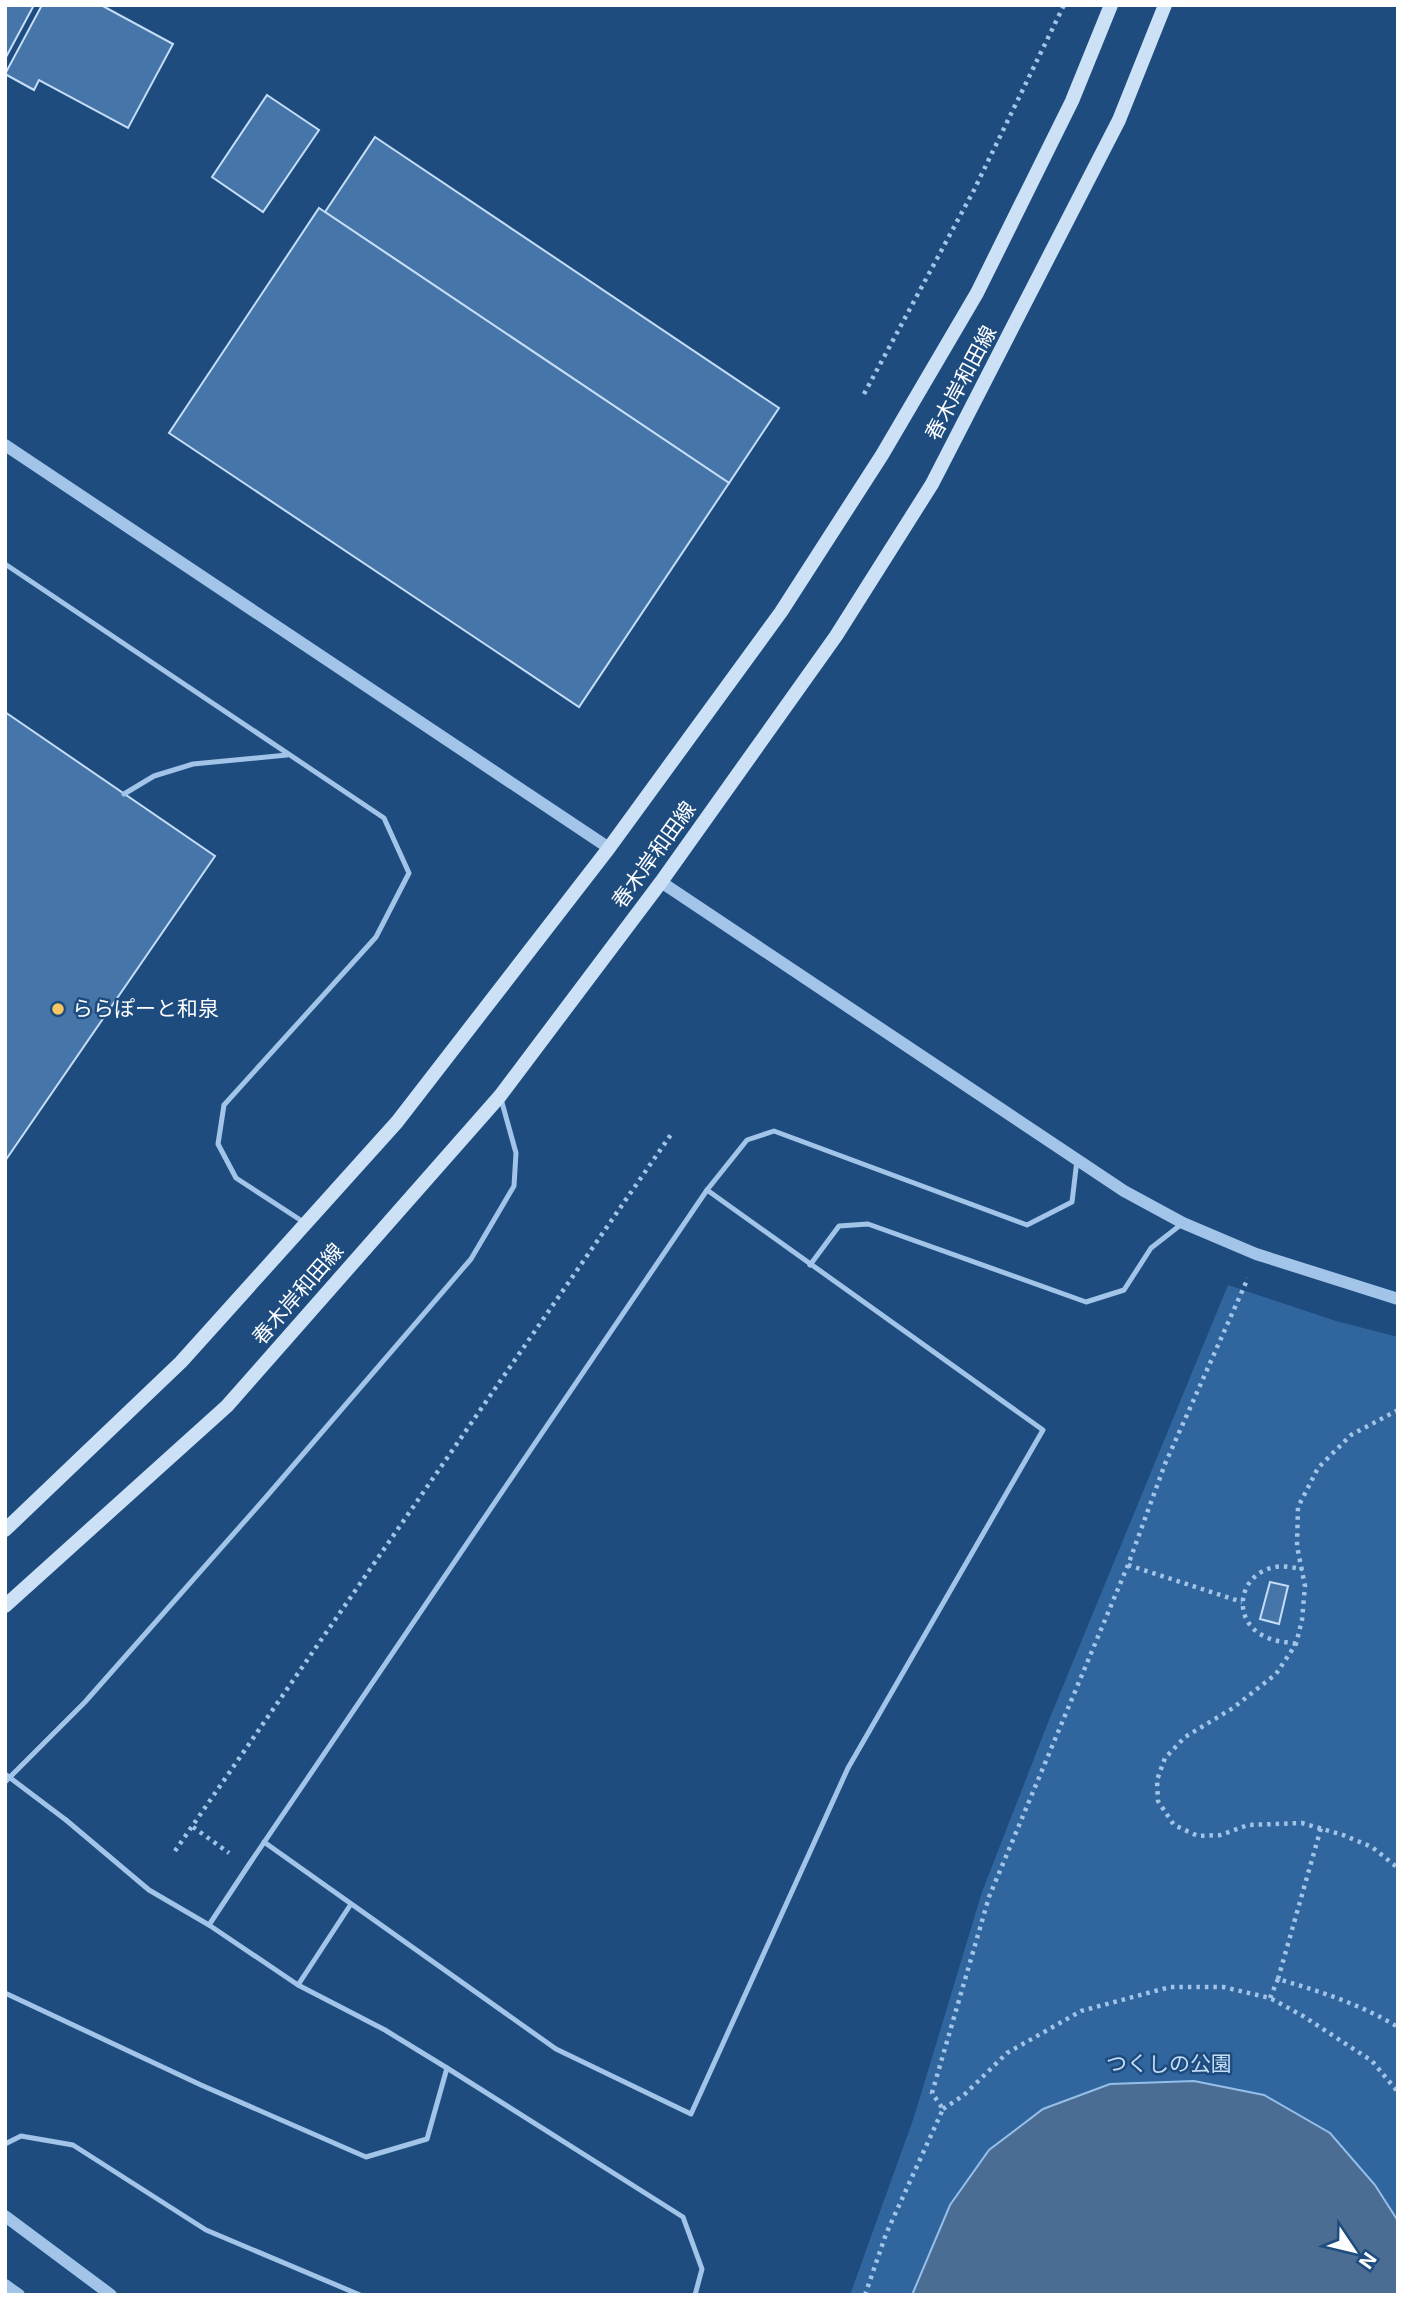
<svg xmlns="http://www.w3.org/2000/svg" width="1403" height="2300" viewBox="0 0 1403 2300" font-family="Inter,'Noto Sans JP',sans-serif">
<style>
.green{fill:#30669d}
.water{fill:#4b6d93;stroke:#95bfea;stroke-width:2}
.building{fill:#4676a9;stroke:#c5ddf6;stroke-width:2}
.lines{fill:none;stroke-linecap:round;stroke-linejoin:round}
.path{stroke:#a1c4e8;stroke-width:4.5;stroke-dasharray:3.5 5;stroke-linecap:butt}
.service{stroke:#a1c4e8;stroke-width:5}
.tertiary{stroke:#a1c4e8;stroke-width:12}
.secondary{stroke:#cce0f6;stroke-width:14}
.service-bridge{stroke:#a1c4e8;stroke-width:5}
.poi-dot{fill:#f7c660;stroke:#1e4c7f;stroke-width:2.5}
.labels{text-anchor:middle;stroke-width:5;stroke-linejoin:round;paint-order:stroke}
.street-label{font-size:21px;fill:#fff;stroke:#1e4c7f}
.poi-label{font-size:21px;fill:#fff;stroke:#1e4c7f;text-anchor:start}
.park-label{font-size:21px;fill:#c5ddf6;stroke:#1e4c7f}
</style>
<rect width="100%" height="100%" fill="#1e4c7f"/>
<polygon class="green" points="1228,1285 1336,1321 1398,1337 1398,2295 850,2295 914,2117 982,1892 1049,1720"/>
<polygon class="water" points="1194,2081 1264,2095 1330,2133 1375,2185 1398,2221 1398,2295 912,2295 950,2205 989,2150 1043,2109 1110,2084"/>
<g class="building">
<polygon points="5,5 34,5 5,59"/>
<polygon points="42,5 101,5 173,44 128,128 39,80 34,90 5,74"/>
<polygon points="267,95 319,130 263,212 212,177"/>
<polygon points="375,137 779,408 729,483 325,212"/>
<polygon points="319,208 729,483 579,707 169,433"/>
<polygon points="5,712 215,856 5,1161"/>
<polygon points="1270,1582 1288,1586 1279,1624 1260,1619"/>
</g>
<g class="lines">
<g class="path">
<polyline points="864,394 974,190 1064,5"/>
<polyline points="1398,1410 1351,1435 1318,1468 1298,1507 1297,1546 1305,1586 1302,1620 1296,1644 1276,1674 1233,1708 1185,1737 1165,1758 1157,1780 1158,1801 1174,1825 1198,1836 1221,1835 1248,1825 1302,1823 1343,1835 1372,1847 1398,1868"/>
<polyline points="1128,1565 1242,1602"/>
<path d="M1296 1644C1287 1642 1277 1642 1268 1638 1230 1623 1237 1574 1275 1567 1284 1565 1294 1568 1303 1569"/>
<polyline points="193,1827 229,1853"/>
<polyline points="175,1851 672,1133"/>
<polyline points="1278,1979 1321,1828"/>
<path d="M1270 1998 1278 1979C1319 1991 1360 2004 1398 2027"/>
<polyline points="943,2109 964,2095 1007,2053 1081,2011 1170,1987 1223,1987 1270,1998 1303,2016 1372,2061 1398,2092"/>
<polyline points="865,2295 886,2234 943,2109 932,2093 989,1897 1128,1565 1165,1464 1248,1278"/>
</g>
<g class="service">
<polyline points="5,564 384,818 409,873 376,937 224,1105 218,1144 236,1178 305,1223"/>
<polyline points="124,794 154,776 193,764 287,755"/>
<polyline points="707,1190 747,1140 774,1131 1027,1225 1072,1202 1077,1160"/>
<polyline points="810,1265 839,1226 868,1224 1086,1302 1124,1290 1151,1248 1183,1223"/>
<polyline points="5,1782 85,1702 267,1496 471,1259 514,1186 516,1153 501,1099"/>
<polyline points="66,1820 149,1890 209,1925 298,1985 385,2030 447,2068 683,2217 702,2269 695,2295"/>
<polyline points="209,1925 248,1866 707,1190 1043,1430 848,1768 691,2114 556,2049 264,1842"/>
<polyline points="298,1985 351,1904"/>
<polyline points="5,1993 201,2085 366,2157 427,2139 447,2068"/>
<polyline points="5,2144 21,2136 73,2145 206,2230 360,2295"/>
</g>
<g class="tertiary">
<polyline points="5,445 609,848"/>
<polyline points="661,882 1124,1191 1183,1223 1256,1254 1398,1299"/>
<polyline points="5,2216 111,2295"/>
<polyline points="5,2285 19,2295"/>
</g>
<g class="secondary">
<polyline points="5,1530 181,1362 397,1122 609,848 781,612 882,455 977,293 1072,101 1111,5"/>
<polyline points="5,1606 227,1406 500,1096 661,882 836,636 932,484 1119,120 1165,5"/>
</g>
<polyline class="service-bridge" points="5,1774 66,1820"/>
</g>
<circle class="poi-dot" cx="58" cy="1009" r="7"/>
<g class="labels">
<g class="street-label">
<text transform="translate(961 383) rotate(-62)" y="7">春木岸和田線</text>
<text transform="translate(654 855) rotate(-54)" y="7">春木岸和田線</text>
<text transform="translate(298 1294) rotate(-49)" y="7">春木岸和田線</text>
</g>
<g class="poi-label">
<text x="72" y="1016">ららぽーと和泉</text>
</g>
<g class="park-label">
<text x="1169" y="2071">つくしの公園</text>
</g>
</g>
<rect width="1403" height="2300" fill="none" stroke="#ffffff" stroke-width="14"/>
<g transform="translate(1354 2251) rotate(125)" stroke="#1e4c7f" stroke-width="5" paint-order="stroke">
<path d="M0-5L12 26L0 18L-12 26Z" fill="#ffffff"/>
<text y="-10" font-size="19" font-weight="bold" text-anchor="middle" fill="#ffffff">N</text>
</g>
</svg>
